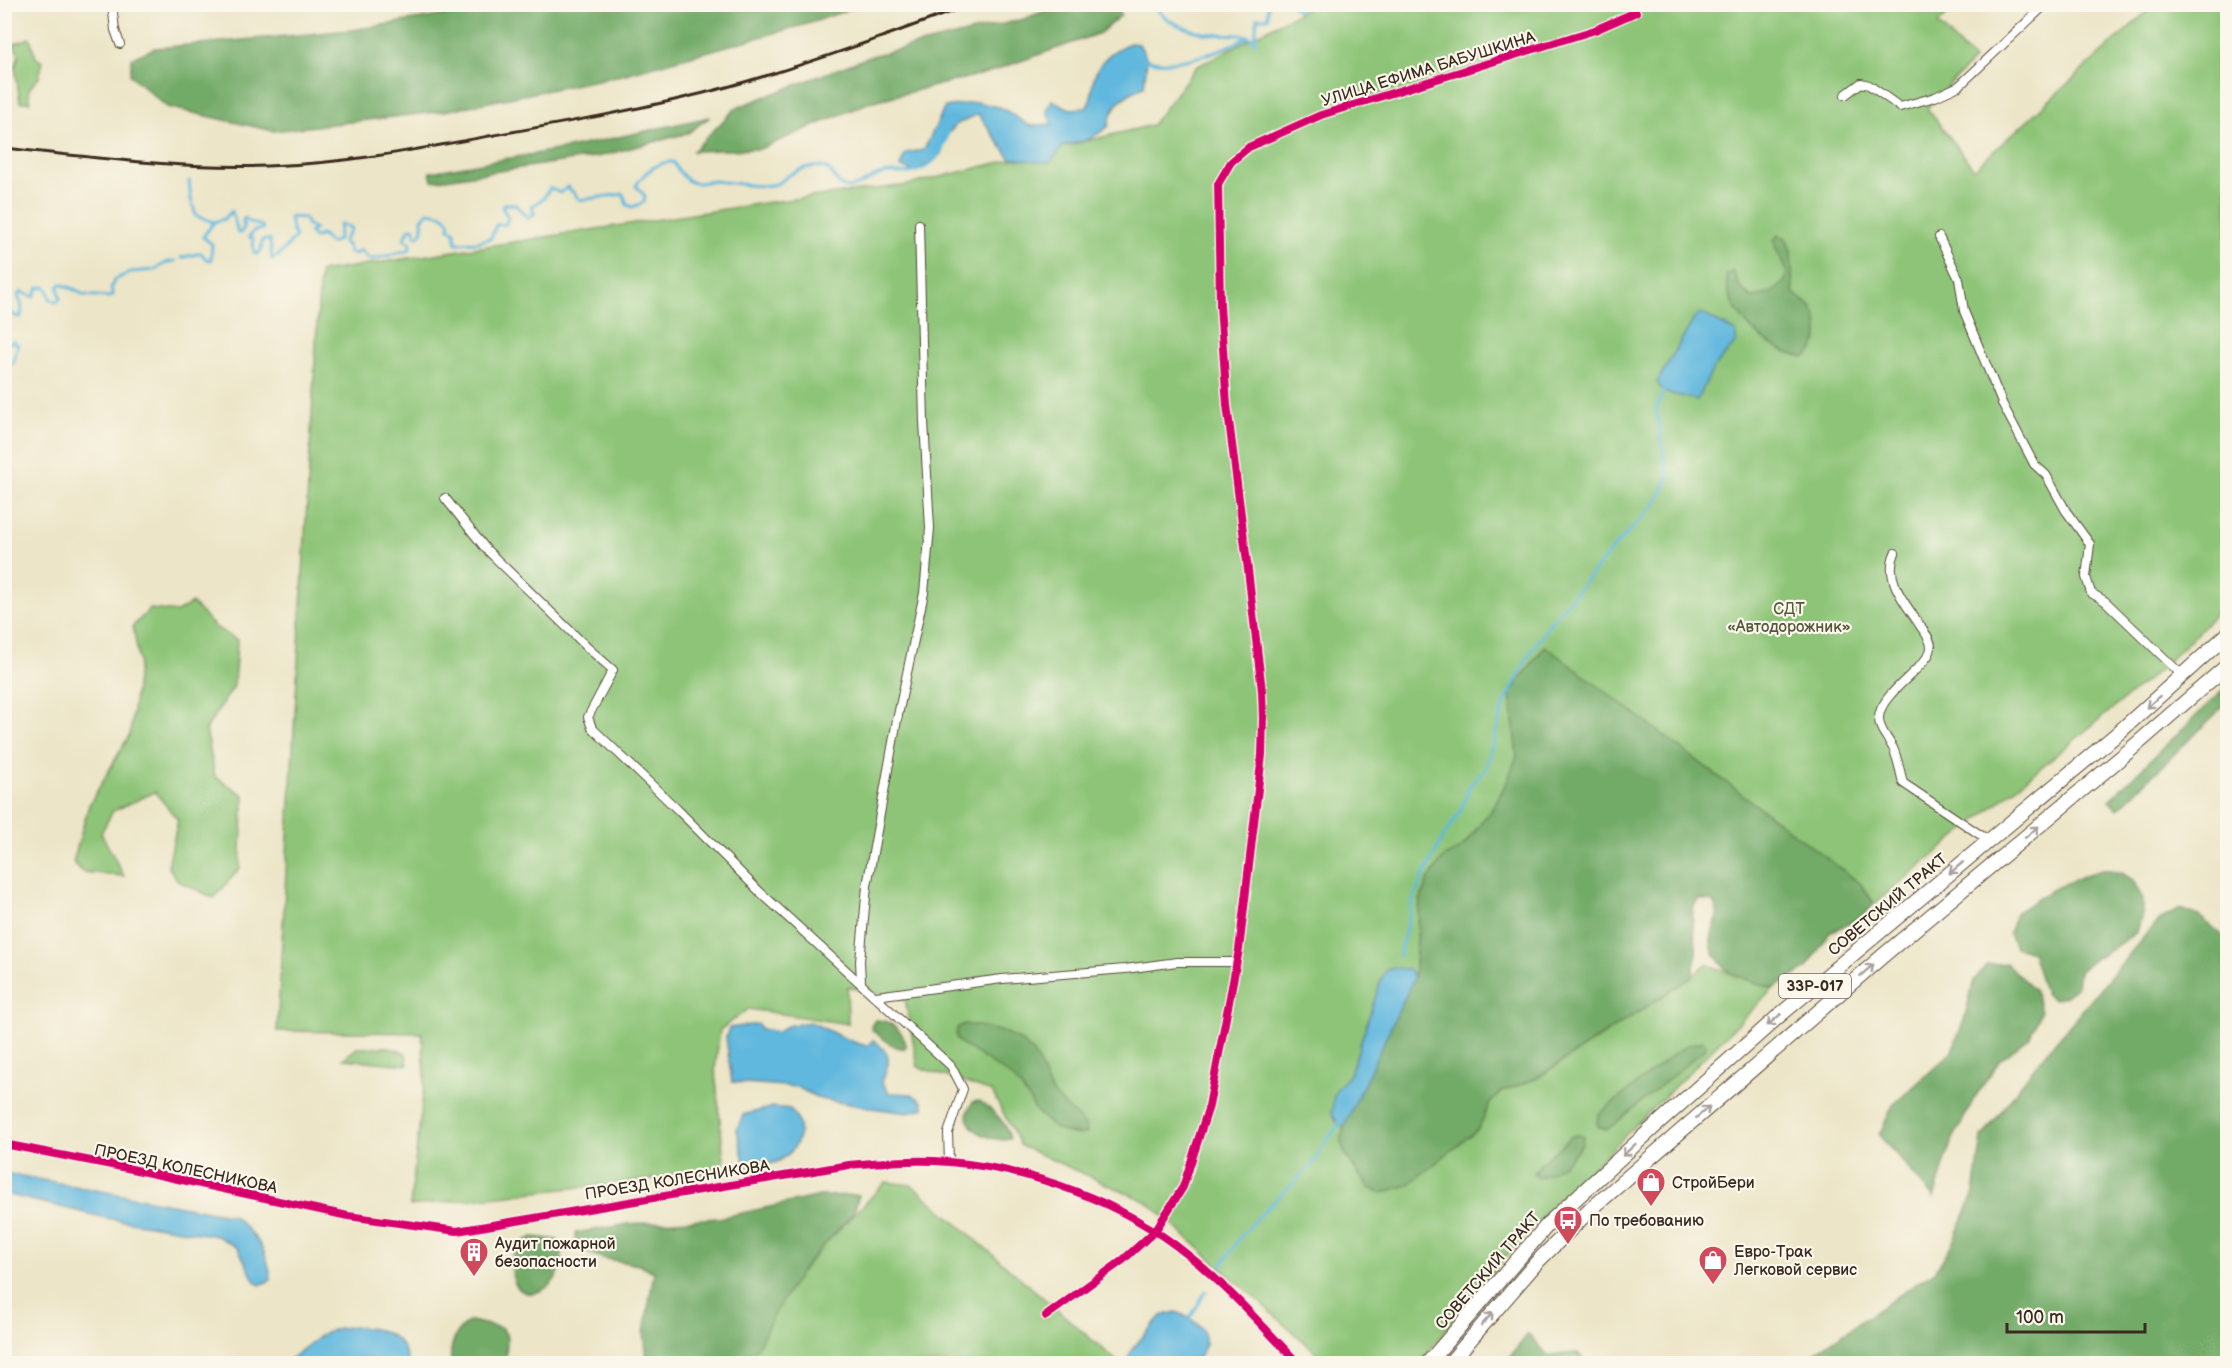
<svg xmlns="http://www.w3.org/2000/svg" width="2232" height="1368" viewBox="0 0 2232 1368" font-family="'Balsamiq Sans',sans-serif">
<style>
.green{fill:#8dc477;stroke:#64774a;stroke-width:1.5}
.forest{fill:#72aa68;stroke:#566a43;stroke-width:1.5}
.water{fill:#61b8de;stroke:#4e717e;stroke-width:1.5}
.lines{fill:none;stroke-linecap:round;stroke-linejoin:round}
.stream{stroke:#61b8de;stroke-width:3}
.minor-casing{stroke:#564637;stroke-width:10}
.trunk-casing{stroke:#564637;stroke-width:16}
.minor{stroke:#fff;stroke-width:8}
.trunk{stroke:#fff;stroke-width:14}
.rail{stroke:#3b2a1e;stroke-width:3}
.cycleway-casing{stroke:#fbf7ec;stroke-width:11}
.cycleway{stroke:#d6006c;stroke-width:8}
.oneway{stroke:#a79f9a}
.labels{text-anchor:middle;stroke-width:4.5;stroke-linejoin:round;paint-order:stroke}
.shield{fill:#fbf7ec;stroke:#75685c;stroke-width:1.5}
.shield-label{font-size:15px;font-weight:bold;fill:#3b2a1e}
.street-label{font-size:16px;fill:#3b2a1e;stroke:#fbf7ec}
.park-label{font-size:16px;fill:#545839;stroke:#fbf7ec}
.poi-label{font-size:16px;fill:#3b2a1e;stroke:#fbf7ec;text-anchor:start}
</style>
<rect width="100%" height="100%" fill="#fbf7ec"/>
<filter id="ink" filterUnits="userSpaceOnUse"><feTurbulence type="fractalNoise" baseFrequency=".0167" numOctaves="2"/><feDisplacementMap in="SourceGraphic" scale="12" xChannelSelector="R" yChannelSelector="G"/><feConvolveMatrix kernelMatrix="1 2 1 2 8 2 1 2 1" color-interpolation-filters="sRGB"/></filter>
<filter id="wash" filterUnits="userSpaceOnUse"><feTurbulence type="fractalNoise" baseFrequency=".008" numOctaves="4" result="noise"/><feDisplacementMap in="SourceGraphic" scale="24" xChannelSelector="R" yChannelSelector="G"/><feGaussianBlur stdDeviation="1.35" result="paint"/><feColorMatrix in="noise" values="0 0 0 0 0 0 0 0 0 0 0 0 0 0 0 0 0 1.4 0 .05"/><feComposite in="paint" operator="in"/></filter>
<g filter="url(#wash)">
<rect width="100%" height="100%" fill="#ece5c7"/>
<g class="green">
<path d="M1313 5H1957L1938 24 1974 60 1927 108 1974 169 2154 5H2227V602L2161 669 1874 904 1861 884 1544 647 1510 693 1517 756 1508 780 1492 809 1461 849 1444 857 1428 880 1420 901 1414 978 1344 1126C1336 1151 1355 1168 1369 1188L1478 1129 1490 1103 1501 1092 1537 1078 1692 977 1706 964 1773 989 1515 1245 1419 1363H1328L1147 1202 1021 1146 992 1092 918 1067 905 999 847 987 848 1024 748 1009 720 1030 715 1069 725 1171 410 1206 425 1077 422 1033 277 1031 320 272 770 202 907 185 1152 125 1196 67Z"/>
<polygon points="30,38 36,58 43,62 39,77 29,89 30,102 20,102 15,67 19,55 13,44"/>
<polygon points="192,603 215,627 237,640 234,686 206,729 215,777 244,795 240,868 214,898 178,881 168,866 178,820 155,792 113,811 101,833 124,876 83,872 73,862 89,805 130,734 139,662 133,626 150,609 177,612"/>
<polygon points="387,1047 406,1053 408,1065 343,1059 357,1048"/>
<polygon points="886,1182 912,1185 1119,1363 706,1364"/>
</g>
<g class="forest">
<polygon points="512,4 861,5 811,23 622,75 445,111 273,131 167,107 130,75 132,58 155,48 352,30"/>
<polygon points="1062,4 1115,5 1121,15 1100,33 987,73 870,102 760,149 693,151 736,108 871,56 1024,19"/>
<polygon points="710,117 688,133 601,156 432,181 430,172 568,148"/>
<path d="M1778 235 1786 238 1791 251 1793 291C1797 298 1803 299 1808 304 1822 316 1822 348 1805 357 1770 354 1722 311 1727 275L1733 271 1741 288 1751 297C1761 296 1769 295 1778 288 1799 271 1776 260 1774 241Z"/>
<path d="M1545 646 1861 884 1874 904 1861 918 1830 932 1807 968 1773 989C1759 983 1742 979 1729 972 1725 969 1722 965 1719 961 1697 933 1729 923 1712 901L1699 899C1685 910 1698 938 1696 953 1696 961 1694 969 1692 977L1537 1078 1501 1092 1490 1103 1478 1129 1408 1185 1382 1193 1369 1188 1345 1154 1341 1142 1344 1126 1414 978 1420 901 1428 880 1444 857 1461 849 1492 809 1508 780 1517 756 1510 693Z"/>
<polygon points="2227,686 2227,703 2118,809 2109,800"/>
<polygon points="2106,869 2122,873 2133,880 2143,900 2143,911 2137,932 2104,954 2091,961 2079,972 2077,986 2066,996 2054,999 2045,994 2032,952 2015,947 2009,934 2016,913 2051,890 2085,875"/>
<polygon points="2181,909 2199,916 2227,939 2227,1363 1800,1363 1936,1270 1952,1244 1974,1193 1982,1137 2032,1070 2153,926 2166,916"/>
<polygon points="2006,963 2034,990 2041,1011 2029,1038 2000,1060 1975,1097 1951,1143 1934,1198 1879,1135 1893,1105 1951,1053 1964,1020 1974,980 1987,965"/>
<path d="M875 1020C890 1020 904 1030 906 1046L904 1049 893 1046 872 1030 871 1026Z"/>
<path d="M964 1024C994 1028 1024 1033 1039 1063 1044 1073 1046 1084 1053 1093 1063 1105 1076 1115 1086 1126L1087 1133 1079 1135 1064 1132 1054 1128 1037 1112 1023 1090 1010 1076 959 1042 956 1037 957 1028Z"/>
<polygon points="1702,1041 1706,1044 1706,1048 1615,1124 1606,1129 1598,1127 1597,1120 1599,1114 1674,1054 1687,1045"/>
<path d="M980 1101C993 1111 1007 1122 1010 1139 995 1142 968 1133 967 1115 967 1110 971 1106 973 1102Z"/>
<path d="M1578 1135 1583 1136C1584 1152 1552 1174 1538 1178L1534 1174 1540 1164 1572 1136Z"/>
<polygon points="859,1195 854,1212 803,1269 773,1316 758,1347 739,1363 640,1363 647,1359 644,1333 654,1272 639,1265 602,1258 576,1248 576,1233 629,1224 719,1218 820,1196"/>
<path d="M533 1237 558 1240C579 1288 508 1319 512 1264 514 1248 518 1243 533 1237Z"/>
<path d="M471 1321 502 1328 507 1336 506 1363H451C449 1347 455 1328 471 1321Z"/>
<polygon points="1528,1334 1548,1355 1578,1353 1586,1363 1507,1363 1510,1357"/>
</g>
<g class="water">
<path d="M1130 43 1139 44 1147 59 1144 86C1122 97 1113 102 1108 127L1090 139 1063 146 1050 163 1010 158 978 114 957 124 947 135 941 154 930 163 914 172 900 166 906 153 924 150 945 107 977 102 1002 108 1030 126 1052 124 1047 111 1052 100 1070 109 1086 108C1093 99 1091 93 1093 82 1098 61 1111 51 1130 43Z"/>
<polygon points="1701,313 1736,332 1736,342 1713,369 1697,400 1663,392 1657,382 1694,319"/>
<polygon points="1396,968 1410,970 1414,978 1344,1126 1339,1126 1332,1114 1334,1096 1337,1089 1350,1075 1382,977 1387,970"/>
<path d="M810 1022C830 1030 846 1042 867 1046L873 1040C893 1054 890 1061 882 1082L889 1093 911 1094 922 1101 924 1108 908 1113 872 1108 820 1099 797 1087 732 1082 726 1037 729 1028 758 1024 761 1029 778 1032 787 1026Z"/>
<path d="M773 1107 790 1109C807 1128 800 1148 779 1161 771 1165 755 1165 745 1166L737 1129 743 1115Z"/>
<path d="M5 1173 234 1216C256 1237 268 1248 271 1280L260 1285 255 1282 238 1248 217 1236 106 1218 5 1194Z"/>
<path d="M1176 1312C1202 1322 1217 1339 1194 1363H1126L1133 1348 1161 1316Z"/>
<path d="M352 1327C379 1327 403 1333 408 1363H285L324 1333 339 1328Z"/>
</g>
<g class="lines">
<g class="stream">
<path d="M1154 4C1162 21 1186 29 1204 33 1218 36 1233 33 1248 36"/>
<polyline points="1291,4 1298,11 1315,4"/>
<path d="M1146 59C1172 70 1225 50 1249 36L1255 43 1257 18H1268V4"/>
<polyline points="189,181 191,199 196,216 214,222"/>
<path d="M181 258 201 253 206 259 211 260 212 244 203 237 214 222 224 219 232 211 238 233H241L244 227 243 220 245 218 249 222 262 226 263 229 254 231 249 237 253 239 254 253 257 254 261 251 262 240H270L272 259 279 255 296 237 292 230 290 217 304 218 308 225 315 229 310 232 314 238 321 235 331 243 338 240 340 224 351 228 343 242 348 246 350 253 355 254 360 250 370 260 409 250 411 243 404 239 410 228 415 229V235L419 236 423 230 422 219 428 212C438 213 445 214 450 224L449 228 455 232 456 243 478 242 491 238 496 225 506 224 508 217 503 209V204H515L528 218 534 214 532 206 543 199 550 188 560 193 568 187 580 200 623 194 627 205 633 207 644 202 645 196 636 186C643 173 658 161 673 162 678 169 683 179 691 182 698 185 705 181 713 181 731 182 759 189 776 184 782 182 785 177 791 174 796 171 806 167 812 167 836 163 833 185 844 187 857 191 870 177 882 174 892 171 904 175 914 172 933 167 944 152 948 133"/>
<polyline points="4,305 15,316 21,317 22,307 18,295 21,292 34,297 38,288 45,287 47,289 51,300 56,302 60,299 58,287 61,284 78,291 83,295 110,297 113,295 111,289 114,280 131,272 154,270 168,262 175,261"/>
<polyline points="4,326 7,331 4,335"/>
<polyline points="4,346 13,341 18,345 13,363 8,365 4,364"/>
<polyline points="1399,956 1413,901 1421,881 1441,841 1461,810 1470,785 1486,769 1504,705 1526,660 1547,627 1615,546 1656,504 1668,478 1656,409 1663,392"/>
<polyline points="1222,1265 1239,1239 1257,1218 1313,1164 1323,1146 1339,1124"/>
<polyline points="1190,1318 1206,1291"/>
</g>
</g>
</g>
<g filter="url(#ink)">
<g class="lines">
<g class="minor-casing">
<g id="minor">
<polyline points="112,4 115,30 120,44"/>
<polyline points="1845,95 1861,83 1869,85 1900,107 1935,97 1959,86 2046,4"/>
<polyline points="1939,237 1959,279 1964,311 2002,403 2034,464 2046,475 2066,511 2090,544 2086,577 2091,593 2105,601 2182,675"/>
<polyline points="445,498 486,549 589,649 613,670 588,717 592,728 677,809 760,892 951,1066 963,1089 948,1133 949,1162"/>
<path d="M1895 553C1883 580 1907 605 1921 627 1925 633 1931 639 1931 647 1931 666 1878 693 1879 719 1879 730 1888 738 1893 748 1898 759 1900 771 1903 783L1988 840"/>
<polyline points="861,982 860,961 867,886 897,720 924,593 930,528 924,421 919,224"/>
<polyline points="876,996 1002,979 1125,969 1177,962 1237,962"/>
<path d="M4 1144 127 1168 348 1216 457 1231 849 1165C882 1162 915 1159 949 1162 1032 1169 1123 1202 1188 1255 1228 1287 1263 1327 1299 1364"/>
<polyline points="1046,1316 1123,1260 1155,1231 1183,1187 1209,1106 1239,950 1262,755 1263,718 1262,691 1248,570 1227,405 1220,306 1218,184 1231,162 1249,147 1321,115 1595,30 1636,12"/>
</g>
</g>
<g class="trunk-casing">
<g id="trunk">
<polyline points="1427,1364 1550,1222 1654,1127 1780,1015 2117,734 2228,634"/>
<polyline points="1449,1364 1538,1261 1590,1210 1885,954 2130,750 2228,665"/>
</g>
</g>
<use href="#minor" class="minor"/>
<use href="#trunk" class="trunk"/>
<path class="rail" d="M4 148C92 157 180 169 267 166 342 164 415 150 489 136 569 122 649 108 727 87 810 64 891 34 972 4"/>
<g class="cycleway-casing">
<g id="cycleway">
<path d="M4 1144 127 1168 348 1216 457 1231 849 1165C882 1162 915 1159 949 1162 1032 1169 1123 1202 1188 1255 1228 1287 1263 1327 1299 1364"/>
<polyline points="1046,1316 1123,1260 1155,1231 1183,1187 1209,1106 1239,950 1262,755 1263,718 1262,691 1248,570 1227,405 1220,306 1218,184 1231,162 1249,147 1321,115 1595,30 1636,12"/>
</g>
</g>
<use href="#cycleway" class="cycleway"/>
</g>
<defs><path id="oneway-shaft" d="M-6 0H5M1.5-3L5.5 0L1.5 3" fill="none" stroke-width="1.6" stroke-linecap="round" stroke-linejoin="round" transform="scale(1.5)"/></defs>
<g class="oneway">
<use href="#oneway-shaft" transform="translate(2153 702) rotate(138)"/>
<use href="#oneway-shaft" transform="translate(2032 832) rotate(-40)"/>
<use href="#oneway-shaft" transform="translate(1956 868) rotate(140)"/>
<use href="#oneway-shaft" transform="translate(1867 970) rotate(-41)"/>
<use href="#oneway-shaft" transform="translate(1774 1020) rotate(139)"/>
<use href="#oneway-shaft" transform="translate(1703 1112) rotate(-41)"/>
<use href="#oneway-shaft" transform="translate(1629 1150) rotate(137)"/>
<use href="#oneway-shaft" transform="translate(1487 1319) rotate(-49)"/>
</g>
</g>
<defs>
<g id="shop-pin" transform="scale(1.5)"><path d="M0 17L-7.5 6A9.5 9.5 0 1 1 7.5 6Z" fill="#d1495b" stroke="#fbf7ec"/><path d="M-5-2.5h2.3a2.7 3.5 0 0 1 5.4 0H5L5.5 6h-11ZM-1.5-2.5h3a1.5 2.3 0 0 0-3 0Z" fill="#fff"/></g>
<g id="bus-pin" transform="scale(1.5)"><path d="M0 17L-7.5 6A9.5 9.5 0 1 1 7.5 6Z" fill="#d1495b" stroke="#fbf7ec"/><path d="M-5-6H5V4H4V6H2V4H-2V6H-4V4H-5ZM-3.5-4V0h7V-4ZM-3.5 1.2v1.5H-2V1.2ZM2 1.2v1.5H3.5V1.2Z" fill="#fff"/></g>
<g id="building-pin" transform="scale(1.5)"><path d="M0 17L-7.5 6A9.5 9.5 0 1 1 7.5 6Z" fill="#d1495b" stroke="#fbf7ec"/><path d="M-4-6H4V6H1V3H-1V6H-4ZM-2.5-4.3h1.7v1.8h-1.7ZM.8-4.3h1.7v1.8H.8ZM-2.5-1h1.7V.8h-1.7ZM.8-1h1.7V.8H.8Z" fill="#fff"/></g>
</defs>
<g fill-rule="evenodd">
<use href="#shop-pin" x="1651" y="1182"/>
<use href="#bus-pin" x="1568" y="1220"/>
<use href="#building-pin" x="474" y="1252"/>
<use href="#shop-pin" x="1713" y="1260"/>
</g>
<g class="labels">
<rect class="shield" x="1779" y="974" width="72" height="24" rx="4.5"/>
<g class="shield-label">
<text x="1815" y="991">33Р-017</text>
</g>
<g class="street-label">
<text transform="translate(1428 68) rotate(-17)" y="6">УЛИЦА ЕФИМА БАБУШКИНА</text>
<text transform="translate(1887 904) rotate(-40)" y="6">СОВЕТСКИЙ ТРАКТ</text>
<text transform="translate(186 1168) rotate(12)" y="6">ПРОЕЗД КОЛЕСНИКОВА</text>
<text transform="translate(677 1179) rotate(-9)" y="6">ПРОЕЗД КОЛЕСНИКОВА</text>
<text transform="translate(1487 1270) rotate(-49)" y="6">СОВЕТСКИЙ ТРАКТ</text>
</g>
<g class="park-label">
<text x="1789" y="614">СДТ<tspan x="1789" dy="18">«Автодорожник»</tspan></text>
</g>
<g class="poi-label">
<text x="1672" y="1188">СтройБери</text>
<text x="1589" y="1226">По требованию</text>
<text x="495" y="1249">Аудит пожарной<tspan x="495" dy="18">безопасности</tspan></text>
<text x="1734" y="1257">Евро-Трак<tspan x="1734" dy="18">Легковой сервис</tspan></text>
</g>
</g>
<rect width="2232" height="1368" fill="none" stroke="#fbf7ec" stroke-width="24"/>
<path d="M2007 1323v9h138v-9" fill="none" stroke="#3b2a1e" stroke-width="3"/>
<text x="2016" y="1323" font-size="18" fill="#3b2a1e" stroke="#fbf7ec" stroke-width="4.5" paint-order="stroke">100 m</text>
</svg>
